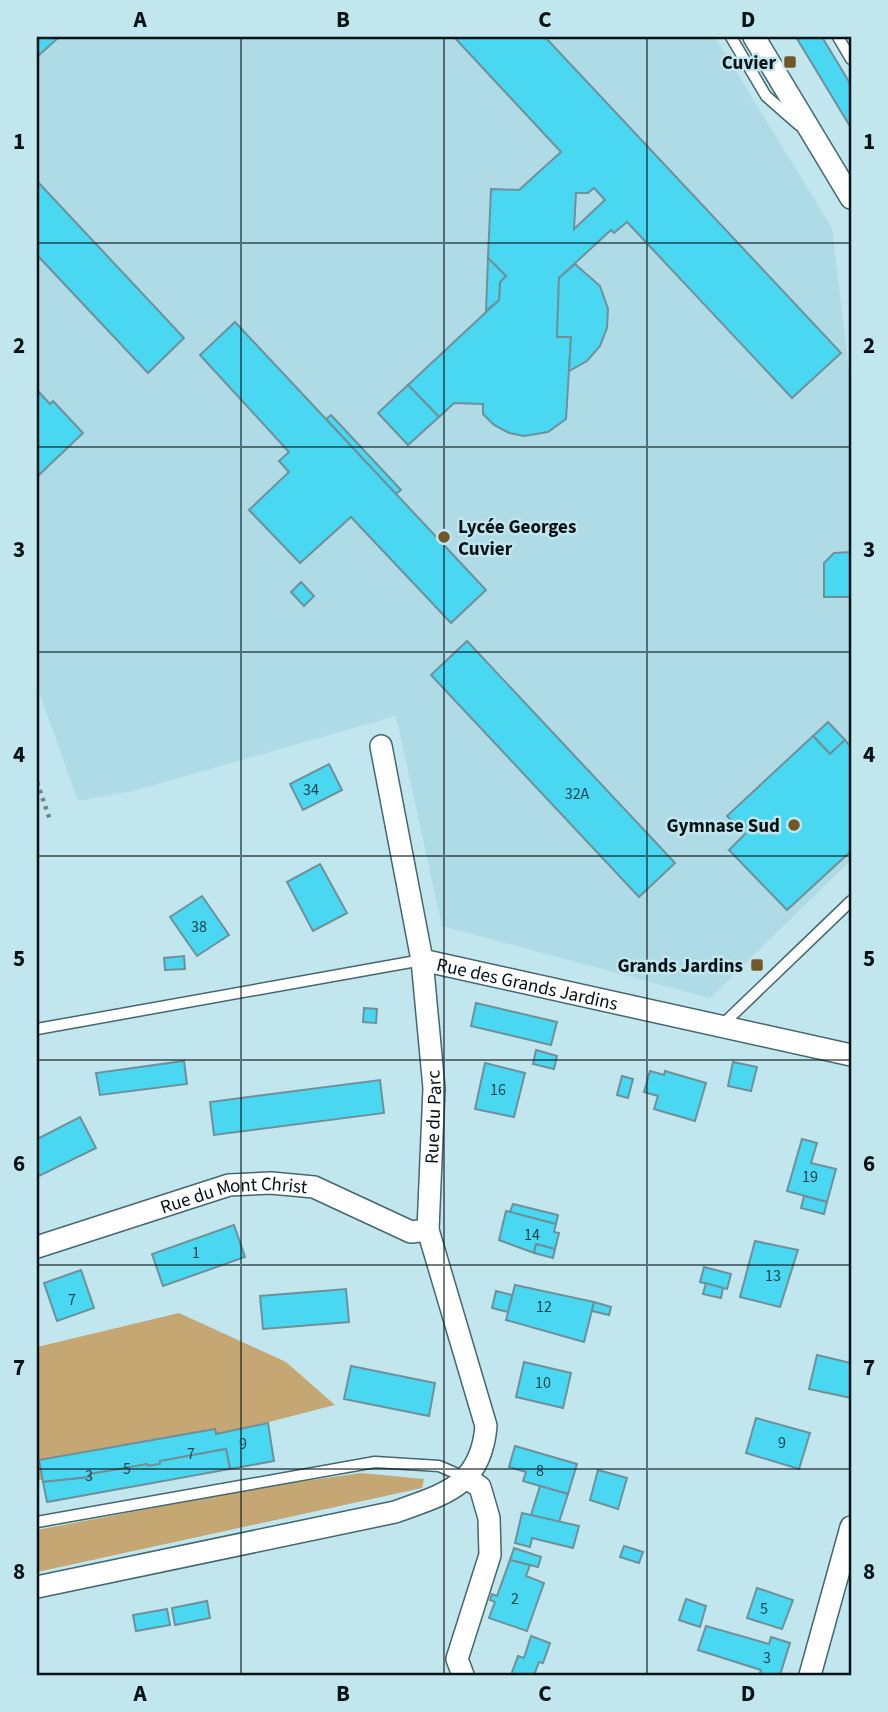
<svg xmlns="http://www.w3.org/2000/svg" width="888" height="1712" viewBox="0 0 888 1712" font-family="'Source Sans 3',sans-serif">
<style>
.built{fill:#aedbe6}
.green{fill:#c5a773}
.building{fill:#4ad7f2;stroke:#6e9199;stroke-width:2;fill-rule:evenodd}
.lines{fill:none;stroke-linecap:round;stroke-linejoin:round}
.service-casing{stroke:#45676e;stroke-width:13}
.minor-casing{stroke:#45676e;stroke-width:24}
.path{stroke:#6d888d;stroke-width:4.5;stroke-dasharray:3.5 5;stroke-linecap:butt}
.service{stroke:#fff;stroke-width:10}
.minor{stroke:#fff;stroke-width:21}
.grid{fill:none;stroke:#061316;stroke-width:2;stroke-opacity:0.55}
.poi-dot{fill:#725829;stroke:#c1e6ee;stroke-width:2.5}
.labels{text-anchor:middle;stroke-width:5;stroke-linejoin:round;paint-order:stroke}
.number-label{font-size:16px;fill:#17444d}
.poi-label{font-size:19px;font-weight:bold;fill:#061316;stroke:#c1e6ee;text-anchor:end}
.street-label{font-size:19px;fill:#061316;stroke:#c1e6ee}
.neatline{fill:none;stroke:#061316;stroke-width:2.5}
.grid-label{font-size:23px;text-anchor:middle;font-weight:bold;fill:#061316}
</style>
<rect width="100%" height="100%" fill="#c1e6ee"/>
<polygon class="built" points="37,37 715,37 832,228 851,388 851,860 710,998 442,926 396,716 133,791 78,801 37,686"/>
<g class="green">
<polygon points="179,1313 286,1362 335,1405 37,1481 37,1347"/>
<polygon points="361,1473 424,1479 422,1488 37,1572 37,1530 263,1487"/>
</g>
<g class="building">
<polygon points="37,37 59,37 37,57"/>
<path d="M454 37H545L841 353 792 398 627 222 614 233 611 230 559 278 557 337H571L566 419 548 432 524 436 509 433 494 425 483 414V404L454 403 439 417 408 385 499 300 500 282 506 276 488 258 491 189 519 190 561 152ZM594 188 605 200 574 229 576 193H588Z"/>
<polygon points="796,37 822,37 851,85 851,128"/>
<polygon points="37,181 184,338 148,373 37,255"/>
<polygon points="488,258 506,276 500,282 499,300 486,311"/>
<polygon points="575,264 600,286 608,309 607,328 600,346 587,361 569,371 571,337 557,337 559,278"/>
<polygon points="235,322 486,590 451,623 351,517 300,563 249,510 289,472 279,461 289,452 200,355"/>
<polygon points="408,385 439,417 408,445 378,413"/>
<polygon points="37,390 50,404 53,401 83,433 37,477"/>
<polygon points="331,415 401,490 396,494 326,419"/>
<polygon points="851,552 851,597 824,597 824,563 834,553"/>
<polygon points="301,582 314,596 304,606 291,592"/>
<polygon points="467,641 675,863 639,897 431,675"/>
<polygon points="828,722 845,740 830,754 813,736"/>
<polygon points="813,736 830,754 845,740 851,747 851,851 787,910 729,850 745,834 727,816"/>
<polygon points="329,764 342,790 303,810 290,784"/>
<polygon points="320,864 347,913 313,931 287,882"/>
<polygon points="202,896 229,935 197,956 170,917"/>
<polygon points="184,956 185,969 165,970 164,958"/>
<polygon points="476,1003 557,1022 551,1045 471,1026"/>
<polygon points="364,1008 377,1009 376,1023 363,1022"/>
<polygon points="536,1050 557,1056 554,1069 533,1064"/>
<polygon points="184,1061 187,1084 100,1095 96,1073"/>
<polygon points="733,1062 757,1067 751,1091 728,1086"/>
<polygon points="485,1063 525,1073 514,1117 475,1109"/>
<polygon points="650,1071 664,1075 665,1071 706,1083 695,1121 654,1109 658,1096 644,1092"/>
<polygon points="622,1076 633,1079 628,1098 617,1095"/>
<polygon points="380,1080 384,1113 214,1135 210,1102"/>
<polygon points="80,1117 96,1148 37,1177 37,1139"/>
<polygon points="802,1139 817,1143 811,1163 836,1169 827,1202 787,1191"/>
<polygon points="804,1196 827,1202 824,1214 801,1208"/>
<polygon points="513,1204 558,1215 556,1224 506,1211 510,1212"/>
<polygon points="506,1211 556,1224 554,1232 559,1233 555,1249 536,1244 534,1253 499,1240"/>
<polygon points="234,1225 245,1257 163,1286 152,1254"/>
<polygon points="755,1241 798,1250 780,1307 740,1297"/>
<polygon points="536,1244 555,1249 553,1258 534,1253"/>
<polygon points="704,1267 731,1274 727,1289 700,1282"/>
<polygon points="81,1270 94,1308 57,1321 44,1283"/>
<polygon points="706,1283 723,1288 721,1298 703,1294"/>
<polygon points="515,1285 594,1302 584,1342 506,1320"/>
<polygon points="346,1289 349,1322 263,1329 260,1296"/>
<polygon points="496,1291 512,1295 508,1312 492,1308"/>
<polygon points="594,1302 611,1307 609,1315 592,1311"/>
<polygon points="817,1355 851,1363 851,1398 809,1389"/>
<polygon points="524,1362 571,1373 563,1408 516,1397"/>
<polygon points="351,1366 435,1383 429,1416 344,1399"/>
<polygon points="756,1418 810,1433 799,1469 746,1453"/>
<polygon points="268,1423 274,1461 230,1469 226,1449 160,1461 160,1464 148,1466 147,1464 90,1474 90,1477 43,1482 39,1460 215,1429 216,1434"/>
<polygon points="515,1446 577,1464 568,1494 523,1481 526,1472 509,1467"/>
<polygon points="226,1449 230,1469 47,1502 43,1482 90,1477 90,1474 147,1464 148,1466 160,1464 160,1461"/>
<polygon points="598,1470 627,1478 618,1509 590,1500"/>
<polygon points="540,1486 568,1494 559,1522 531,1515"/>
<polygon points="522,1513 579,1526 573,1548 532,1538 530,1547 515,1543"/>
<polygon points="624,1546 643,1552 639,1563 620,1557"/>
<polygon points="514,1548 541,1557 538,1567 510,1560"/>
<polygon points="510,1560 530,1565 526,1576 544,1583 527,1631 489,1618 495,1602 490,1600 492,1594 497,1596"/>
<polygon points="757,1588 793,1600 782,1629 747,1618"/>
<polygon points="686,1599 706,1606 700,1627 679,1620"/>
<polygon points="207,1601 210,1618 175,1625 172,1608"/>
<polygon points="167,1609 170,1625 136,1631 133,1615"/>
<polygon points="706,1626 769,1644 771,1637 790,1643 780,1675 759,1675 761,1670 698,1650"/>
<polygon points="531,1636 550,1643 543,1663 539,1662 534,1675 511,1675 518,1656 524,1658"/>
</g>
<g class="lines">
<g class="service-casing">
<g id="service">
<polyline points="731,37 766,96 799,125"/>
<polyline points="838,37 851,59"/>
<polyline points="721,1026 851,901"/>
<polyline points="37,1029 422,960"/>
<polyline points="37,1522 375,1462 439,1466 467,1478"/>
</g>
</g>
<g class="minor-casing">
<g id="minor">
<polyline points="754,37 851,198"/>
<path id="s1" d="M422 960 851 1055"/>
<path id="s2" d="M37 1247 229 1185 271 1183 314 1187 411 1232 428 1230"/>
<path id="s3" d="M37 1587 395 1512C445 1494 481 1486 486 1426L428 1230 434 1088 422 960 381 746"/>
<polyline points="463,1675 457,1659 490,1555 489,1518 480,1487 468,1479"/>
<polyline points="810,1675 851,1527"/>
</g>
</g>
<polyline class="path" points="37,782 50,820"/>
<use href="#service" class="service"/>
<use href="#minor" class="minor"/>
</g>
<path class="grid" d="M241 37V1675M444 37V1675M647 37V1675M37 243H851M37 447H851M37 652H851M37 856H851M37 1060H851M37 1265H851M37 1469H851"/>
<g class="poi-dot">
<rect x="783" y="55" width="14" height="14" rx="3.5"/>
<circle cx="444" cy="537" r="7"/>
<circle cx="794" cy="825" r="7"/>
<rect x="750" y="958" width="14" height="14" rx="3.5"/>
</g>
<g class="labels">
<g class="number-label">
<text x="311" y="795">34</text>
<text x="577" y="799">32A</text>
<text x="199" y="932">38</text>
<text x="498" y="1095">16</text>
<text x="810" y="1182">19</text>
<text x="532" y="1240">14</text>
<text x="196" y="1258">1</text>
<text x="773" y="1281">13</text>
<text x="72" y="1305">7</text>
<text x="544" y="1312">12</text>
<text x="543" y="1388">10</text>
<text x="782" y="1448">9</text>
<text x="243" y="1449">9</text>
<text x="191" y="1459">7</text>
<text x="127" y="1474">5</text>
<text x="540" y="1476">8</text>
<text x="89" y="1481">3</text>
<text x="515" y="1604">2</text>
<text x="764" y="1614">5</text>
<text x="767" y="1663">3</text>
</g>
<g class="poi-label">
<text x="776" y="69">Cuvier</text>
<text x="458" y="533" text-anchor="start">Lycée Georges<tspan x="458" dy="22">Cuvier</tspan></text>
<text x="780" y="832">Gymnase Sud</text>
<text x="743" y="972">Grands Jardins</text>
</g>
<g class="street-label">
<text dy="7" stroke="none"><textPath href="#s1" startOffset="108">Rue des Grands Jardins</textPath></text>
<text dy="7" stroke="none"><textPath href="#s3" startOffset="819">Rue du Parc</textPath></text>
<text dy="7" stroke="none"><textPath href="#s2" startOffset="205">Rue du Mont Christ</textPath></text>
</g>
</g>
<rect width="888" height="1712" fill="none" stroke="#c1e6ee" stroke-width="77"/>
<rect x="38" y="38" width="812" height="1636" class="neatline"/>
<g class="grid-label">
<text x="140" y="27">A</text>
<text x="343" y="27">B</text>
<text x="545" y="27">C</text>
<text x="748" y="27">D</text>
<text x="19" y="149">1</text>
<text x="869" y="149">1</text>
<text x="19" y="353">2</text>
<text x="869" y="353">2</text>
<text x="19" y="557">3</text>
<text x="869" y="557">3</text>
<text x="19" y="762">4</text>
<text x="869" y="762">4</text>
<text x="19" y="966">5</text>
<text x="869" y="966">5</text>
<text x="19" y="1171">6</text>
<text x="869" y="1171">6</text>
<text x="19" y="1375">7</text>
<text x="869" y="1375">7</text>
<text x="19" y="1579">8</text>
<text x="869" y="1579">8</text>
<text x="140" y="1701">A</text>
<text x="343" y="1701">B</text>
<text x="545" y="1701">C</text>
<text x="748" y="1701">D</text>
</g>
</svg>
